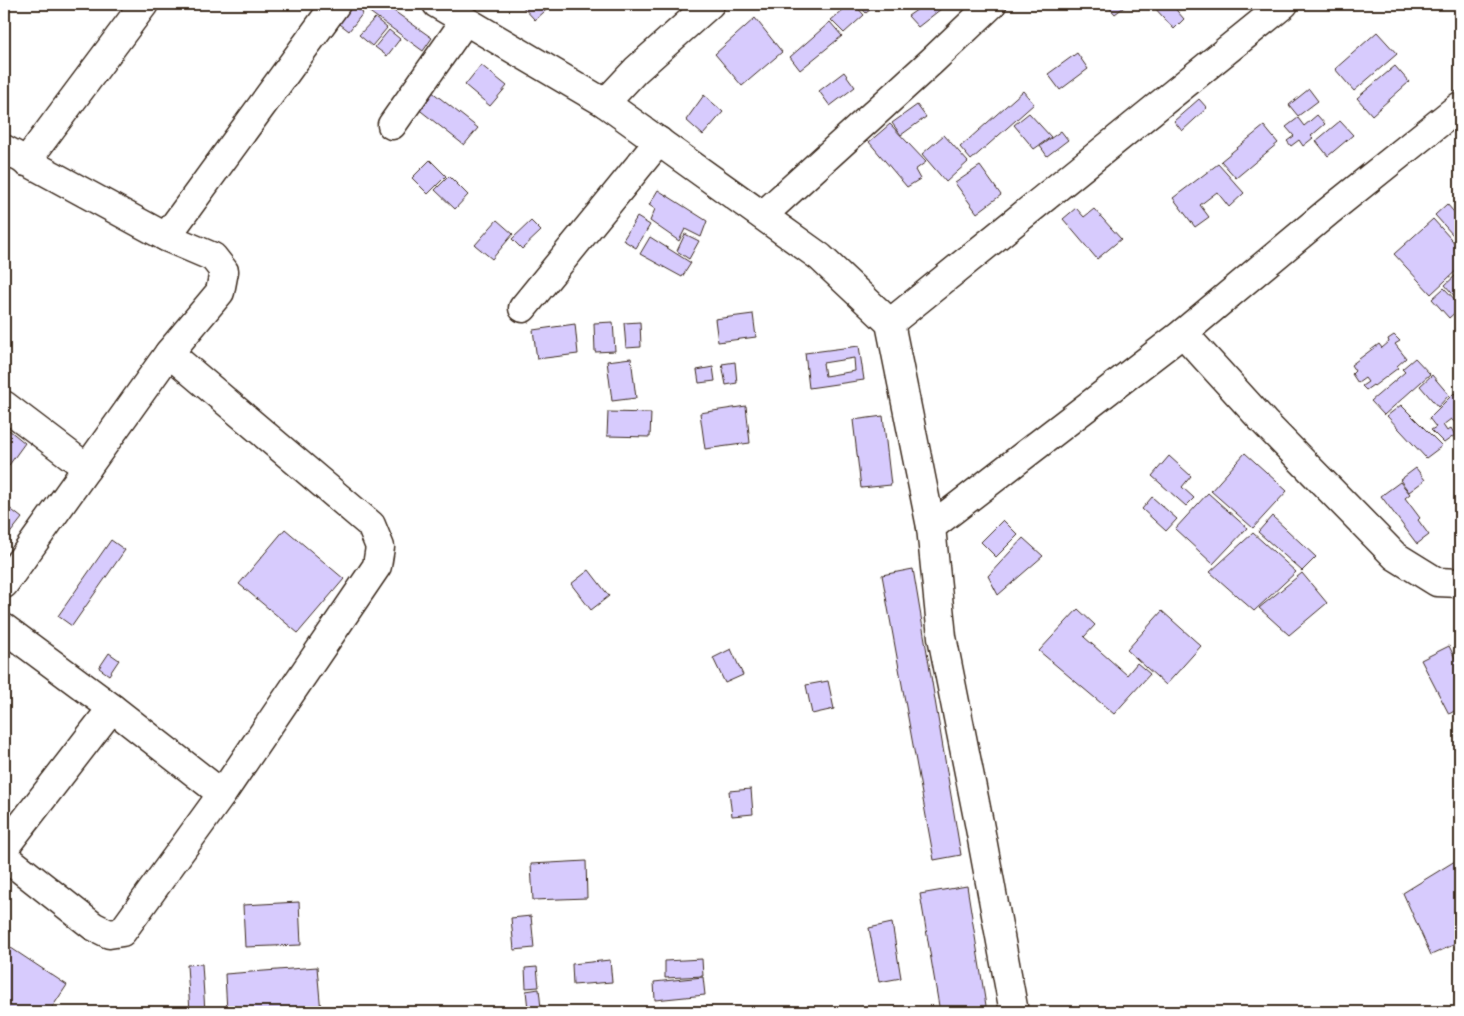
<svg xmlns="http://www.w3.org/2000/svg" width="1464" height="1016" viewBox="0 0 1464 1016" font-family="'Indie Flower',sans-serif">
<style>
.building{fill:#d7cbfd;stroke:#3b2a1e;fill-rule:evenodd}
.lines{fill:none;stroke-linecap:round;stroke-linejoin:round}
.street-casing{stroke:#3b2a1e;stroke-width:31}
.street{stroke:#fff;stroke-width:28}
</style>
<rect width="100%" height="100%" fill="#fff"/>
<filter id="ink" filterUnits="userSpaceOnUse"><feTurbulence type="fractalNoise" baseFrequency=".02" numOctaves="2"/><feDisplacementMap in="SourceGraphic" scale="10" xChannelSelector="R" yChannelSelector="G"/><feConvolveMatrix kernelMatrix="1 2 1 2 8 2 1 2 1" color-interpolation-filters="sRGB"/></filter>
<g filter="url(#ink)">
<g class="building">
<polygon points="350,4 363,13 349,31 336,21"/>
<polygon points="361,4 384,4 432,38 423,51 360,5"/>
<polygon points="523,4 553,4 535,20 521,5"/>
<polygon points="850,4 854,4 864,15 844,33 831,20"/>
<polygon points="858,4 877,4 866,13"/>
<polygon points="918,4 935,4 941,9 918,27 908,16 921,7"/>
<polygon points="1106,4 1128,4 1115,14"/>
<polygon points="1155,4 1171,4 1184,19 1174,29 1153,6"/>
<polygon points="375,18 387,28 372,46 359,35"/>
<polygon points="755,18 782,52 742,86 715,54"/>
<polygon points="830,22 842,36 800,70 790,57"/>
<polygon points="389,30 400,39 387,56 375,47"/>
<polygon points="1377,32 1397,54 1354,91 1335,69"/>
<polygon points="1077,53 1088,69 1060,90 1048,74"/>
<polygon points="481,65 507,86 490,106 465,85"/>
<polygon points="1395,66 1409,82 1372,115 1357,98"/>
<polygon points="844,72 855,87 830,106 819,91"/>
<polygon points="1309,89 1318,101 1298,116 1289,105"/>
<polygon points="431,91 478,128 464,145 417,108"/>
<polygon points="1023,91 1034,104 971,160 960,147"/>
<polygon points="704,95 723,112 703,135 686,120"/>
<polygon points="1199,99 1207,108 1182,131 1174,121"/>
<polygon points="917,105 926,117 901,135 892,123"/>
<polygon points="1029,113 1051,137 1034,149 1014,125"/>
<polygon points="1317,115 1325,124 1311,136 1313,138 1303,146 1299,140 1291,146 1287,141 1294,136 1286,127 1298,118 1304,126"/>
<polygon points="1340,121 1353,135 1328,156 1316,141"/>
<polygon points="890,124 926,162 915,170 920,179 907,187 869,142"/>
<polygon points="1264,126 1278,143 1236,178 1221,161"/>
<polygon points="1061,131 1068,140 1047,156 1040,146"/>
<polygon points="944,135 968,162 946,182 922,154"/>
<polygon points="430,160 446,176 428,194 412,178"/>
<polygon points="1218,164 1244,193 1229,207 1217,192 1200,205 1209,217 1195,227 1173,198"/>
<polygon points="980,166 1001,195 977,213 955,183"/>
<polygon points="449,176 468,195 455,209 435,190"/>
<polygon points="658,190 707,221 701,237 685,229 679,241 650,221 655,209 649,205"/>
<polygon points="1447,204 1460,219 1460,229 1453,235 1435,215"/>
<polygon points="1076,208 1084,217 1094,209 1121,239 1097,259 1063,219"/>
<polygon points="637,217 650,225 636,248 623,240"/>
<polygon points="1433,219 1460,249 1460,267 1431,294 1394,254"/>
<polygon points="497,220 513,234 492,259 475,245"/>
<polygon points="531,221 541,231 522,249 512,239"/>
<polygon points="685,234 699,241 689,259 677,251"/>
<polygon points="650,237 691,263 682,277 640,254"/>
<polygon points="1456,275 1460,280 1460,296 1457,299 1445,285"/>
<polygon points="1444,288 1460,305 1460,308 1449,318 1432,299"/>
<polygon points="753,314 756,337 718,342 715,319"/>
<polygon points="613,322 615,351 595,352 594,323"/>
<polygon points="640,322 641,347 626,348 624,323"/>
<polygon points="575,324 578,354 537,359 533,330"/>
<polygon points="1394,335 1400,341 1395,344 1406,358 1397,366 1398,368 1374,386 1373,385 1366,390 1362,386 1368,382 1365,378 1358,383 1352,374 1355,371 1351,365 1379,344 1382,348 1389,342 1388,339"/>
<path d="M859 346 864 380 809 388 805 353ZM854 358 855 371 825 376 823 363Z"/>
<polygon points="631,358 636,398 612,401 607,361"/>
<polygon points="1415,358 1430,374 1384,415 1371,401 1405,372 1402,369"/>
<polygon points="735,362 737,383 726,385 722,364"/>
<polygon points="713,367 715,381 699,383 697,370"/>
<polygon points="1432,375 1449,395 1438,407 1420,386"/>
<polygon points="1454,393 1460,400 1460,427 1451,419 1443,425 1447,431 1451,428 1455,435 1444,443 1431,430 1436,427 1429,418"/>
<polygon points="1401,405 1442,446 1426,458 1387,416"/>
<polygon points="746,406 750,443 705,449 700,413"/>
<polygon points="608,412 651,413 650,437 607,436"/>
<polygon points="883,416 891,485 861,488 853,420"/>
<polygon points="9,430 25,443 4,472 4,439"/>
<polygon points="1245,453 1287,491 1253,528 1211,491"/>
<polygon points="1169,456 1191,476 1182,487 1194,498 1186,506 1152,476"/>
<polygon points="1416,468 1425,480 1409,492 1400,480"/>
<polygon points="1400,482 1410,494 1405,498 1420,518 1418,520 1429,535 1417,544 1381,496"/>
<polygon points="1208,493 1247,528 1213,564 1175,529"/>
<polygon points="1152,497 1177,519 1166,531 1142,509"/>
<polygon points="4,504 22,518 4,541"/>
<polygon points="1272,516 1316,557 1302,571 1258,532"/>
<polygon points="1003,520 1018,535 996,557 981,542"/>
<polygon points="285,529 344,579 298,633 239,584"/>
<polygon points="1253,533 1296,572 1254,611 1210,572"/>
<polygon points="1023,538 1043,556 998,595 988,576"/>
<polygon points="111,540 125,550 72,626 58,616"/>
<polygon points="913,569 961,855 934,860 882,575"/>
<polygon points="589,570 609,596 591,610 571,584"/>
<polygon points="1302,573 1327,603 1289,635 1259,608"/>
<polygon points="1078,609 1095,625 1084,637 1127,675 1137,663 1150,674 1114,714 1039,651"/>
<polygon points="1162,611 1201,646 1166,685 1127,650"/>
<polygon points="1449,646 1460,668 1460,708 1449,714 1421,660"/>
<polygon points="731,649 743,675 725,683 713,658"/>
<polygon points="109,653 119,660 109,675 99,668"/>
<polygon points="828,681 834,709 812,714 806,685"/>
<polygon points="751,789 753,814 732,816 729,791"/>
<polygon points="586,861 587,898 533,900 531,864"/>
<polygon points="1455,861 1460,872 1460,942 1431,955 1403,893"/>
<polygon points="967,886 987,1012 940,1012 920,894"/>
<polygon points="299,902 301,945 245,947 243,905"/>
<polygon points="531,916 534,948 514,950 511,918"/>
<polygon points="892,923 901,978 879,982 869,928"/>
<polygon points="5,944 67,985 49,1012 13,1012 4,1006 4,947"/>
<polygon points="702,959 703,976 665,978 665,961"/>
<polygon points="610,960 612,982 573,985 572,964"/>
<polygon points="202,964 205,1012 190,1012 187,965"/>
<polygon points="317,967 321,1012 227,1012 225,974"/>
<polygon points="537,967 539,987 526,988 525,968"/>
<polygon points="703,977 705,995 655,1000 654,982"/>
<polygon points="539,989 541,1008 528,1009 526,991"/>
</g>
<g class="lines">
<g class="street-casing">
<g id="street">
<polyline points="437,4 605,103 820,257 890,323 931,527 942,637 979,823 1014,1012"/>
<polyline points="605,103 636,70 710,4"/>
<polyline points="392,125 465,21"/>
<polyline points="4,149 166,237 213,257 224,271 220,292 169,353 4,584"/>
<polyline points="26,162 144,4"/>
<polyline points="763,215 932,61 992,4"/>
<polyline points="166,237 336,4"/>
<polyline points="523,308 659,141"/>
<polyline points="890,323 1284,4"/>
<polyline points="1183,333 1264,422 1395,556 1437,582 1460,583"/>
<polyline points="169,353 371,525 380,547 377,566 222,794"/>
<polyline points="4,405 87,468"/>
<polyline points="931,527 1183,333 1329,211 1460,106"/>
<polyline points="4,628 112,708 222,794 122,932 109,934 93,926 4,856"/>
<polyline points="4,848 112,708"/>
</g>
</g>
<use href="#street" class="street"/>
</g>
</g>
<rect width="1464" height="1016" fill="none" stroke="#fff" stroke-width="20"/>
<rect x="10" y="10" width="1444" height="996" fill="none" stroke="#3b2a1e" stroke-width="2" filter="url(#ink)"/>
</svg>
